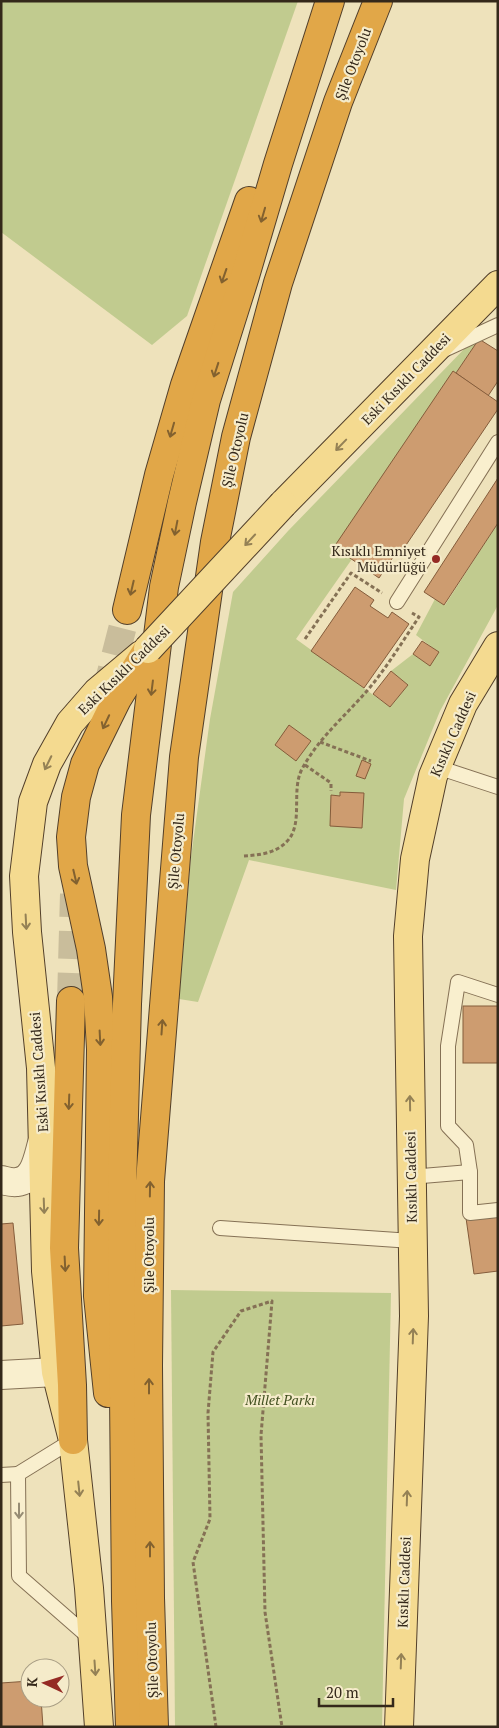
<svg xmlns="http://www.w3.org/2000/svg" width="499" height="1728" viewBox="0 0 499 1728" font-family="'PT Serif',serif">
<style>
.green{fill:#c1cb8f}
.building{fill:#cd9c70;stroke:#845c3b}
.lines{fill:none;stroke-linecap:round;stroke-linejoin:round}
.highway-tunnel{stroke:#c9bd9b;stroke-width:28;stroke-dasharray:28 14;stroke-linecap:butt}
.lane-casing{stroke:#857155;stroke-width:16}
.street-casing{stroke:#857155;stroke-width:30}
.primary-casing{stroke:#523f2a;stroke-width:30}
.highway-casing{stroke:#523f2a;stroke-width:30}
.path{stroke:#857155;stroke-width:3;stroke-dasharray:4 2.5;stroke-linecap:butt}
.lane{stroke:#f9efce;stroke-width:14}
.street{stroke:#f9efce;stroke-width:28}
.primary{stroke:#f4da90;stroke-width:28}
.highway{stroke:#e1a748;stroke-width:28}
.primary-bridge-casing{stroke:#523f2a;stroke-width:30;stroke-linecap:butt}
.primary-bridge{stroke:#f4da90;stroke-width:28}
.oneway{stroke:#82612f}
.oneway2{stroke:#948155}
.oneway3{stroke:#968c74}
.poi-dot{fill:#952a24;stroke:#f5ebca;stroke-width:2}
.labels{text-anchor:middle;stroke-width:4.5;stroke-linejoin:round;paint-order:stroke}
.street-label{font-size:14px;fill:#34281a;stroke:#f5ebca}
.poi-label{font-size:14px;fill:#34281a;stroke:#f5ebca;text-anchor:end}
.park-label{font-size:14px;font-style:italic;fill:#425020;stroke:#f5ebca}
</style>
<rect width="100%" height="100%" fill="#eee2bb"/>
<g class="green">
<polygon points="1,1 298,1 187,316 152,345 1,232"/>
<polygon points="479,339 456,373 352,559 296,639 390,707 408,685 391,671 413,654 429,665 438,652 416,635 435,599 445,605 498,523 498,605 440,711 404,799 396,890 249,860 198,1002 179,999 191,857 210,719 233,592 288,531 468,345"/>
<polygon points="171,1290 391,1293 382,1727 175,1727"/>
</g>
<g class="building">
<polygon points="479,339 498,351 498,381 488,396 456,373"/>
<polygon points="453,371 498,402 498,409 400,554 397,551 379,578 334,547"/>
<polygon points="498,478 498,523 444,605 424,592"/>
<polygon points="355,587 374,600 370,606 388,618 392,612 409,624 364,688 311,651"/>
<polygon points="422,641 439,652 430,666 413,654"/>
<polygon points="391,671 408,685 390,707 373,694"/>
<polygon points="289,725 311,741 296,761 275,745"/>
<polygon points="362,760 371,764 365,779 356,776"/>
<polygon points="340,792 364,793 362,828 330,826 331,795 340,796"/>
<rect x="463" y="1006" width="35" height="57"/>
<polygon points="498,1214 498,1271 474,1274 466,1218"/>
<polygon points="13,1223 23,1324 1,1326 1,1224"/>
<polygon points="30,1681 30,1698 41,1698 43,1727 1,1727 1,1683"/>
</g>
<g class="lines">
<g class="highway-tunnel">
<polyline points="105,696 127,610"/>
<polyline points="71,1001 74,894"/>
</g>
<g class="lane-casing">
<g id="lane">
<polyline points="444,350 498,325"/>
<polyline points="397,602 498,442"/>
<polyline points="437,767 498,787"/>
<polyline points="498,995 458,982 448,1046 448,1126 466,1145 470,1172 470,1213 498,1210"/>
<polyline points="410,1177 470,1172"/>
<polyline points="220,1228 412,1241"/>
<polyline points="73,1440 18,1474 19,1576 91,1639"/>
<polyline points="1,1475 18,1474"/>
</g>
</g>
<g class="street-casing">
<g id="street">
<path d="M1 1180C6 1181 12 1183 17 1182 36 1180 38 1155 43 1140"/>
<polyline points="1,1375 56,1372"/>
</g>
</g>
<g class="primary-casing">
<g id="primary">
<polyline points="283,504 498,285"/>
<polyline points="99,1727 89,1588 73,1440 56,1372 46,1271 41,1068 27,932 24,876 33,802 47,764 70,723 97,692 141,655"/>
<polyline points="399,1727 414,1316 408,936 415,859 433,776 463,704 498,646"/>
</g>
</g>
<g class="highway-casing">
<g id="highway">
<polyline points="127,610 159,475 185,385 249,201"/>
<polyline points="71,1001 64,1248 72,1385 73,1440"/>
<polyline points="108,1393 98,1296 101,1049 98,997 91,949 73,866 71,837 76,797 85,764 117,699 148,649"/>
<polyline points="130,1727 126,1601 122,1189 127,1004 136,815 164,587 182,502 206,400 245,276 278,164 330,1"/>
<polyline points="154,1727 150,1598 148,1366 150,1181 184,757 215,542 236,437 278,283 338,102 378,1"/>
</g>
</g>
<g class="path">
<polyline points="305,639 351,573 382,593"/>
<polyline points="320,742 371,761"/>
<polyline points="305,765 331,783 331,791"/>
<path d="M244 856C260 855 278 853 289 839 303 821 291 790 302 769 318 739 344 717 366 692 386 669 402 642 419 617L412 613"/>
<polyline points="216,1727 193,1562 210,1519 208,1413 213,1352 241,1311 272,1301 261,1435 265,1612 282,1727"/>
</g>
<use href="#lane" class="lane"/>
<use href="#street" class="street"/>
<use href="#primary" class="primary"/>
<use href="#highway" class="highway"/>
<g class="primary-bridge-casing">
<polyline id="primary-bridge" points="148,649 283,504"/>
</g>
<use href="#primary-bridge" class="primary-bridge"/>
</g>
<defs><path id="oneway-shaft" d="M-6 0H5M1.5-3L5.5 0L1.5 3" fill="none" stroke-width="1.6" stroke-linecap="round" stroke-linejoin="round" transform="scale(1.25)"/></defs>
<g class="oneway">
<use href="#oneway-shaft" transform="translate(263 215) rotate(106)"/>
<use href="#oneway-shaft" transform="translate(224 276) rotate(109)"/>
<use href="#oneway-shaft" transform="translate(216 370) rotate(108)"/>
<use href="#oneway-shaft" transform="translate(172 430) rotate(106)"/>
<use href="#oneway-shaft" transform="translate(176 528) rotate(101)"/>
<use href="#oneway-shaft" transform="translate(132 588) rotate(103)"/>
<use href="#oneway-shaft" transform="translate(152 688) rotate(97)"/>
<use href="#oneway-shaft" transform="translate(106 722) rotate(115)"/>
<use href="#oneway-shaft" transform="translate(75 877) rotate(77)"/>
<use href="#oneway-shaft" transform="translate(162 1027) rotate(-86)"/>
<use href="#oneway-shaft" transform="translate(100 1038) rotate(87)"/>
<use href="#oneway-shaft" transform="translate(69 1102) rotate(92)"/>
<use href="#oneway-shaft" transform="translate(150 1189) rotate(-89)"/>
<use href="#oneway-shaft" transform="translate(99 1218) rotate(91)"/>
<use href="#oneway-shaft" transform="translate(65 1264) rotate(87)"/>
<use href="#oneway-shaft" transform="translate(149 1386) rotate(-90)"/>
<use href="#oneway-shaft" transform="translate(150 1549) rotate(-90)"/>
</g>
<g class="oneway2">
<use href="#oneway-shaft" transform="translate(341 445) rotate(134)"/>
<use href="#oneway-shaft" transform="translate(250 540) rotate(133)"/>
<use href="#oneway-shaft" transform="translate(48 763) rotate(116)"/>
<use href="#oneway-shaft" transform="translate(26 922) rotate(87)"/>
<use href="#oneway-shaft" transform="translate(410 1103) rotate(-91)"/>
<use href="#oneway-shaft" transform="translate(44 1206) rotate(88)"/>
<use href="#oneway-shaft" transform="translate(413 1336) rotate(-88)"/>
<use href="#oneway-shaft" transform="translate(79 1489) rotate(84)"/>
<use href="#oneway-shaft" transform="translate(407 1498) rotate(-88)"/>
<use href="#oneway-shaft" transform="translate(401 1661) rotate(-88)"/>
<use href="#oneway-shaft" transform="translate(95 1668) rotate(86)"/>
</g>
<use class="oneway3" href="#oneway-shaft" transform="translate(19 1511) rotate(90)"/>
<circle class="poi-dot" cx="436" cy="559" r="5"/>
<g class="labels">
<g class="street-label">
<text transform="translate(353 64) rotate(-69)" y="5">Şile Otoyolu</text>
<text transform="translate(406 379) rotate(-46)" y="5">Eski Kısıklı Caddesi</text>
<text transform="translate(235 450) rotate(-77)" y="5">Şile Otoyolu</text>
<text transform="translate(124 670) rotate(-44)" y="5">Eski Kısıklı Caddesi</text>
<text transform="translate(453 734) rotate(-66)" y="5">Kısıklı Caddesi</text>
<text transform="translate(176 851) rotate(-85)" y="5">Şile Otoyolu</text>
<text transform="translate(39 1072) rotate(-94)" y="5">Eski Kısıklı Caddesi</text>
<text transform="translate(411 1177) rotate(-91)" y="5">Kısıklı Caddesi</text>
<text transform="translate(149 1255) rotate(-90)" y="5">Şile Otoyolu</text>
<text transform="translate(404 1582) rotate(-88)" y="5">Kısıklı Caddesi</text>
<text transform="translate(152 1660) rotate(-92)" y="5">Şile Otoyolu</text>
</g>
<g class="poi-label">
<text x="426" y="556">Kısıklı Emniyet<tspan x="426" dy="16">Müdürlüğü</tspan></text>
</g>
<g class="park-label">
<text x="280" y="1405">Millet Parkı</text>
</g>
</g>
<rect width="499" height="1728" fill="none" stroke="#34281a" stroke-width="5"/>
<g transform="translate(45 1683) rotate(274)"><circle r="24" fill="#f5ebca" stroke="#a89d84"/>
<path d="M0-4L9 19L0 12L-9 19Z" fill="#952a24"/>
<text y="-8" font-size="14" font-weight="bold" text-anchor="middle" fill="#34281a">K</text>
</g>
<path d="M319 1698v8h74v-8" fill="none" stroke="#34281a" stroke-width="2.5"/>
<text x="326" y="1698" font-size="15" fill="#34281a" stroke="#f5ebca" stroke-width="4" paint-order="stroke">20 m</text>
</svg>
